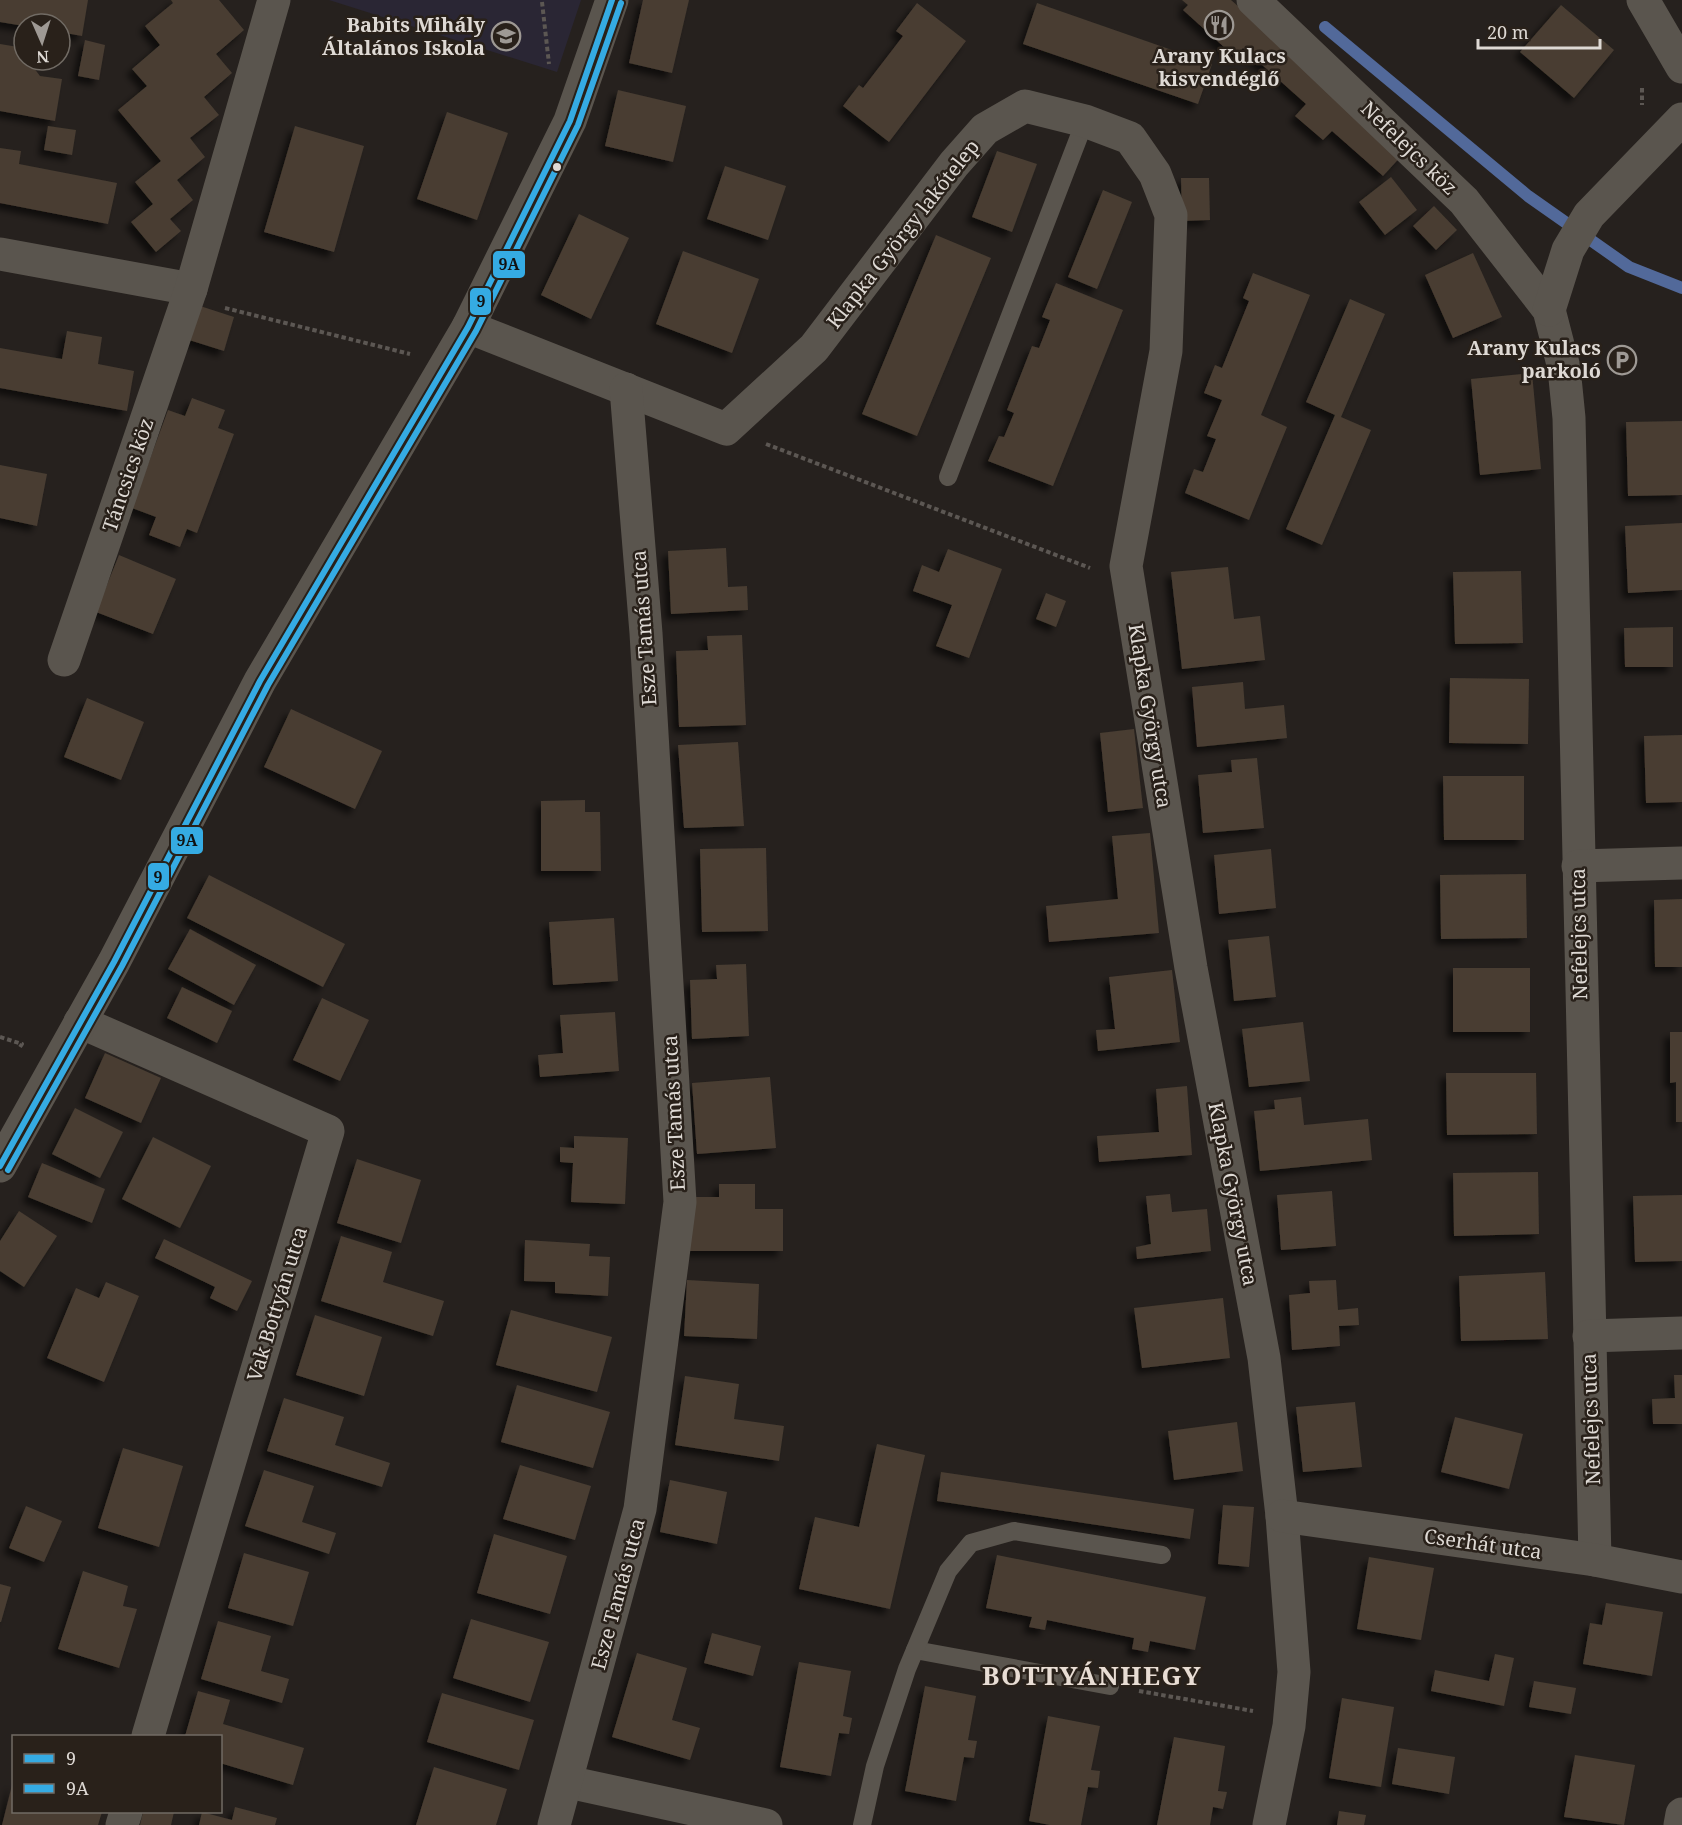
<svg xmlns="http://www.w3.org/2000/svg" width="1682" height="1825" viewBox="0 0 1682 1825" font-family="'Noto Serif',serif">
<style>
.education{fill:#2a2634}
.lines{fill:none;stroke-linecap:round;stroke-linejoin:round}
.stream{stroke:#52699a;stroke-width:12}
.building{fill:#483d32;filter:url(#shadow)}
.path{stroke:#5c5753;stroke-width:4;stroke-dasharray:4.5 3;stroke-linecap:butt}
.service{stroke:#5a554e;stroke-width:18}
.minor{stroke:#5a554e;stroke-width:33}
.bus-1-casing{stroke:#29211a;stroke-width:10}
.bus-2-casing{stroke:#29211a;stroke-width:10}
.bus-1{stroke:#35abe3;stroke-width:6}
.bus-2{stroke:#35abe3;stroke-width:6}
.bus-dot{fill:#ded9d4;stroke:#29211a;stroke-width:2}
.labels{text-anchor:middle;stroke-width:5;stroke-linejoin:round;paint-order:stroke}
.poi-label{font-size:20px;font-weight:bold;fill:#ded9d4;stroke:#29211a;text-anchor:end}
.street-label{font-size:20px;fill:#ded9d4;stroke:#29211a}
.district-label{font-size:26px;font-weight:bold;letter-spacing:1.5px;fill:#e8ddd4;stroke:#29211a}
.line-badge{stroke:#29211a;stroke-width:2}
.pale-badge-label{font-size:16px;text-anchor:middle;font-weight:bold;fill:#111}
</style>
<defs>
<filter id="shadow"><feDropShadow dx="-5.5" dy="5.5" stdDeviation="3" flood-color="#0009"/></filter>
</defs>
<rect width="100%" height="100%" fill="#26211e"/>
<polygon class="education" points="329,0 581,0 557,72"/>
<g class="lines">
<polyline class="stream" points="1325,27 1528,196 1629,267 1682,288"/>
</g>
<g class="building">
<polygon points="0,0 88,0 82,36 60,32 60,24 24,26 0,22"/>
<polygon points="171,0 219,0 244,30 216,54 232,73 204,97 219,115 190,138 205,157 177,180 193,200 170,219 181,231 156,252 131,222 153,204 135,182 161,161 118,110 147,86 132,69 160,45 145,26 173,3"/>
<polygon points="643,0 689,0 672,73 629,63"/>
<polygon points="1182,0 1231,0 1405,152 1383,176 1332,131 1323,140 1295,116 1306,104 1243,48 1235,57 1183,10 1188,5"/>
<polygon points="917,3 966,41 889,142 843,106 859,85 863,88 903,36 896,31"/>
<polygon points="1037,3 1212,64 1198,104 1023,44"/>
<polygon points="1561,5 1614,50 1574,98 1520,52"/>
<polygon points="85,40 105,45 99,80 78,76"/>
<polygon points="0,44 24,48 24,60 28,60 40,76 62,79 55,121 0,111"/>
<polygon points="618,90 686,106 673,162 605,146"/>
<polygon points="447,112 508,133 477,220 417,199"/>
<polygon points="48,126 76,130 72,155 44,150"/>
<polygon points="295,126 364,146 334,252 264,232"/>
<polygon points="0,148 21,151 19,164 117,183 108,224 0,203"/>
<polygon points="997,151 1037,164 1012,232 972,217"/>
<polygon points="725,166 786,186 768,240 707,219"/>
<polygon points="1391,177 1417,210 1385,235 1359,202"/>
<polygon points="1181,178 1209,178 1210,220 1182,221"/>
<polygon points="1103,190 1132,202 1097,289 1068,277"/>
<polygon points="1434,206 1457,230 1436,250 1413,226"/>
<polygon points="579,214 629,238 591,319 541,295"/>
<polygon points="936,235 991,258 917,436 862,414"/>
<polygon points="683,251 759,279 732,353 656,324"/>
<polygon points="1473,253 1502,317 1453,338 1425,275"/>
<polygon points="1253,273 1310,295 1261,415 1287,427 1249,520 1185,493 1194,469 1203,472 1216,439 1207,436 1222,400 1204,393 1215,365 1222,368 1249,301 1243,298"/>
<polygon points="1056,283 1123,310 1053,486 988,461 999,436 1004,437 1014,413 1007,410 1032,346 1039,348 1050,320 1042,317"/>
<polygon points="1350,299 1385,314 1341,417 1371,430 1322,545 1286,529 1335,415 1306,402"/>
<polygon points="197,305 234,317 224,351 186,339"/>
<polygon points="67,331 102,337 98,364 134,371 127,411 0,388 0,348 62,359"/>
<polygon points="1532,373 1541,469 1480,475 1471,379"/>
<polygon points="192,398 225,410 218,428 234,434 197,533 187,529 180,547 149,535 156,517 132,508 168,410 185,416"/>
<polygon points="1682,421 1682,495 1628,496 1626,422"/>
<polygon points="0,465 47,474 37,526 0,518"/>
<polygon points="1682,523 1682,590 1628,593 1625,526"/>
<polygon points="726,548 728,587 747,586 748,610 671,614 668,551"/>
<polygon points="948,549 1002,569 969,658 936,646 952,605 913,591 922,565 939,572"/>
<polygon points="119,555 176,579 153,634 96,612"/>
<polygon points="1228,567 1234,619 1260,616 1265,660 1182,669 1171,572"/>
<polygon points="1521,571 1523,643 1455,644 1453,572"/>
<polygon points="1046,593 1066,601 1056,627 1036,619"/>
<polygon points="1673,627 1673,667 1625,667 1624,628"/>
<polygon points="742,635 746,725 679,727 676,651 708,650 707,636"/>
<polygon points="1450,678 1529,679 1528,744 1449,743"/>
<polygon points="1243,682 1245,709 1284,705 1287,738 1197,747 1192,687"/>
<polygon points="87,698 144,722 121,780 64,757"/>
<polygon points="291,709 382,751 355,809 264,767"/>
<polygon points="1134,729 1143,808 1108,812 1100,733"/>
<polygon points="1682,735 1682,802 1646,803 1644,736"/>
<polygon points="738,742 744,826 684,828 678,745"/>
<polygon points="1257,758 1264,828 1203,833 1198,775 1232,772 1231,760"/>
<polygon points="1443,776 1524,776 1524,840 1444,840"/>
<polygon points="585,800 585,812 600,812 601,871 541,871 541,801"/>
<polygon points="1150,833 1159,933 1049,942 1046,906 1118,899 1112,836"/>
<polygon points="766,848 768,931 702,932 700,849"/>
<polygon points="1271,849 1276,908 1219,914 1214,855"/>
<polygon points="1526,874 1527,938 1441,939 1440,875"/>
<polygon points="209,875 345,944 323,987 187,918"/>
<polygon points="1682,899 1682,967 1655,967 1654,900"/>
<polygon points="614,918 618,981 553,985 549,922"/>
<polygon points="190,929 256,965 234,1005 168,969"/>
<polygon points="1269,936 1276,997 1234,1001 1228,940"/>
<polygon points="746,964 749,1036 692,1039 690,980 717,979 716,965"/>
<rect x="1453" y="968" width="77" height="64"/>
<polygon points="1172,970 1180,1042 1098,1051 1096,1030 1115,1029 1109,977"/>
<polygon points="182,987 232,1011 217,1043 167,1018"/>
<polygon points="322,998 369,1020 340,1081 293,1060"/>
<polygon points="615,1012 619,1071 540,1077 538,1055 563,1053 560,1015"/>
<polygon points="1303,1022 1310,1081 1249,1087 1242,1029"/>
<polygon points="1670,1032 1682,1032 1682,1122 1676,1122 1676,1082 1670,1083"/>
<polygon points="105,1053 161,1078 141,1123 85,1098"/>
<polygon points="1446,1073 1536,1073 1537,1134 1447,1135"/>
<polygon points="770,1077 776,1148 697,1154 692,1083"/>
<polygon points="1187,1086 1192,1155 1099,1162 1097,1136 1159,1132 1156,1089"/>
<polygon points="1301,1097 1304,1125 1368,1119 1372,1160 1260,1171 1254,1111 1275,1109 1274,1100"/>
<polygon points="75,1108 123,1132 100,1178 52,1154"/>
<polygon points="574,1136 628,1138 625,1204 571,1202 573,1163 560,1162 560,1147 574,1148"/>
<polygon points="153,1137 211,1166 180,1228 122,1199"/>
<polygon points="357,1159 421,1180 401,1243 337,1223"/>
<polygon points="42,1163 105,1189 92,1223 28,1197"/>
<polygon points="1538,1172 1539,1234 1454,1236 1453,1173"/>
<polygon points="719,1184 755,1184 755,1209 783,1209 783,1251 690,1251 690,1197 719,1197"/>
<polygon points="1332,1191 1336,1246 1281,1250 1277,1195"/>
<polygon points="1170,1194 1172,1212 1207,1209 1211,1251 1137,1259 1136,1247 1151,1244 1146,1196"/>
<polygon points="1682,1195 1682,1261 1635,1262 1633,1196"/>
<polygon points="19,1211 57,1236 24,1287 0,1271 0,1241"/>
<polygon points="341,1236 392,1252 383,1282 444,1301 433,1336 321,1301"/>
<polygon points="164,1239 252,1281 237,1311 210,1298 215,1287 155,1258"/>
<polygon points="525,1240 590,1244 589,1256 610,1257 608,1296 555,1293 555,1282 524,1281"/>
<polygon points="1545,1272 1548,1339 1461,1341 1459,1276"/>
<polygon points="687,1280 759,1284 757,1339 684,1336"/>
<polygon points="1336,1280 1338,1310 1358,1308 1359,1325 1339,1326 1340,1346 1292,1350 1289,1295 1310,1293 1309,1281"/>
<polygon points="106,1282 139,1296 104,1382 47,1358 76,1288 99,1298"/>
<polygon points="1223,1298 1230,1358 1142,1368 1134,1308"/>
<polygon points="511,1310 612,1337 597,1392 496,1365"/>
<polygon points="315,1315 382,1337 364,1396 296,1375"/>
<polygon points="1674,1375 1682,1375 1682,1424 1653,1424 1652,1399 1675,1398"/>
<polygon points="685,1376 739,1384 734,1419 784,1426 779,1461 675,1445"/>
<polygon points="517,1385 610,1412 593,1468 501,1442"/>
<polygon points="284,1398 344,1417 335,1445 390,1463 382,1487 267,1451"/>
<polygon points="1355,1402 1362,1467 1303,1472 1296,1407"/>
<polygon points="1455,1417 1523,1434 1509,1489 1441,1472"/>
<polygon points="1237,1422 1243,1471 1174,1480 1168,1431"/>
<polygon points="877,1444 925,1455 890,1609 799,1589 815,1517 859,1527"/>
<polygon points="123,1448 183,1466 159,1547 98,1528"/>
<polygon points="520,1465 591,1486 575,1540 503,1519"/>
<polygon points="264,1470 314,1486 302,1522 336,1533 329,1554 245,1526"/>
<polygon points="941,1472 1194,1509 1190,1539 937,1501"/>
<polygon points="670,1480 727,1492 717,1544 660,1532"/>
<polygon points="1223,1505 1254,1507 1249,1567 1218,1564"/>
<polygon points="26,1506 62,1521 44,1562 9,1548"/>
<polygon points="494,1534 567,1556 550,1614 477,1593"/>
<polygon points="244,1553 309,1572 293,1626 228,1608"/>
<polygon points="997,1555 1206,1597 1195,1650 1150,1641 1148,1652 1132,1649 1134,1638 1047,1620 1045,1630 1029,1627 1032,1617 986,1608"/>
<polygon points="1369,1557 1434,1568 1421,1640 1357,1629"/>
<polygon points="83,1571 128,1586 123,1606 137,1609 119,1668 58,1649"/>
<polygon points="0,1584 11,1587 1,1622 0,1622"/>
<polygon points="1606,1603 1663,1612 1652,1676 1583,1664 1590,1623 1602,1625"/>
<polygon points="471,1619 549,1642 530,1702 453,1678"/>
<polygon points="218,1621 271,1636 261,1671 289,1679 282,1703 201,1679"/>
<polygon points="712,1633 761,1646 753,1676 704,1663"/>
<polygon points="637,1653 687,1668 672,1720 700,1728 690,1760 612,1737"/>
<polygon points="1495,1654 1514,1658 1504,1706 1431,1691 1435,1670 1489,1681"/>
<polygon points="799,1662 851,1671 843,1716 852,1718 849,1734 839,1733 831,1776 780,1767"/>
<polygon points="1534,1681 1576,1688 1571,1714 1529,1707"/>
<polygon points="925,1686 976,1696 968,1740 977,1741 974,1758 964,1757 956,1801 905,1791"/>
<polygon points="198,1691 230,1700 223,1724 304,1748 293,1785 220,1763 220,1736 185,1736"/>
<polygon points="442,1693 534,1720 519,1770 427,1742"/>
<polygon points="1342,1698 1394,1707 1381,1787 1329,1778"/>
<polygon points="1048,1716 1100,1726 1091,1770 1100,1771 1098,1788 1088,1787 1081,1825 1050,1825 1029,1821"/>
<polygon points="1174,1737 1225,1746 1218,1791 1227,1792 1223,1809 1213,1807 1210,1825 1157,1825"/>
<polygon points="1398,1748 1455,1757 1449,1794 1392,1784"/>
<polygon points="1575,1755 1635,1765 1624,1825 1564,1817"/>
<polygon points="434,1767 507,1789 496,1825 416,1825"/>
<polygon points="13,1781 14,1812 102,1812 98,1825 2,1825"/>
<polygon points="235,1807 277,1818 275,1825 199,1825 202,1812 232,1820"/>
<polygon points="1339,1811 1366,1815 1364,1825 1337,1825"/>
<polygon points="143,1812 174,1812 171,1825 140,1825"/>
</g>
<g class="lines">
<g class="path">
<polyline points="542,2 549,64"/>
<polyline points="1642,88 1642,105"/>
<polyline points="225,308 410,354"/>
<polyline points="766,444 1090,568"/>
<polyline points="0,1037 22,1044 20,1047"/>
<polyline points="1139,1691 1253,1711"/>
</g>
<g class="service">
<polyline points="948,477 1085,121"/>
<polyline points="915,1650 1110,1686"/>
<polyline points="862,1825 875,1766 907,1669 948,1571 971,1543 1014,1531 1162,1555"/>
</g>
<g class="minor">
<polyline points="1253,0 1464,201 1549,310 1564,368 1569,418 1595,1560"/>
<polyline points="1643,0 1682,67"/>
<polyline points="0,254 191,289"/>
<polyline points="1549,310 1568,250 1589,215 1682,119"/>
<polyline points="468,327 726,429 814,348 954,164 985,129 1025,106 1085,121 1130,138 1155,174 1171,215 1166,351 1126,566 1191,968 1264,1358 1282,1516 1294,1672 1289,1726 1269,1825"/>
<polyline points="64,660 191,289 274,0"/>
<polyline points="1578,866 1682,863"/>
<polyline points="80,1022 328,1131 148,1736"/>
<polyline points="0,1166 114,962 260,681 468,327 570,121 612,0"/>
<polyline points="1589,1336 1682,1333"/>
<polyline points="1282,1516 1595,1560 1682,1577"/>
<polyline points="568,1782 766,1825"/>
<polyline points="122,1825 126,1812"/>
<polyline points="554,1825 640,1509 680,1202 646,633 626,389"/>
<polyline points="1680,1825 1682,1814"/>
</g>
<g class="bus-1-casing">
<polyline id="bus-1" points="0,1166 114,962 260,681 468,327 570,121 612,0"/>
</g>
<g class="bus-2-casing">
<polyline id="bus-2" points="8,1170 122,966 268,685 476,331 578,125 621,3"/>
</g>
<use href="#bus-1" class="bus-1"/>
<use href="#bus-2" class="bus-2"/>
</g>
<defs>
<g id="restaurant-ring" transform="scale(1.5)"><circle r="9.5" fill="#29211a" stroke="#9e9994" stroke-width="1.5"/><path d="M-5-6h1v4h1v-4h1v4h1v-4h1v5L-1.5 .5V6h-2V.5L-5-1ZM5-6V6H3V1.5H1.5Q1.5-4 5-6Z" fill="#9e9994"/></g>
<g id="school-ring" transform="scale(1.5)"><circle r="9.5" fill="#29211a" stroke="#9e9994" stroke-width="1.5"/><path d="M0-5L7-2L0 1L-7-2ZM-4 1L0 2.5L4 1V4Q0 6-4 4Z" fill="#9e9994"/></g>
<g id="parking-ring" transform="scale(1.5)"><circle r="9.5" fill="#29211a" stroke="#9e9994" stroke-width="1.5"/><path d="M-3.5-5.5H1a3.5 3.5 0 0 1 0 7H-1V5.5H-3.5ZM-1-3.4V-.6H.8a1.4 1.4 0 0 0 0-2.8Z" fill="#9e9994"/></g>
</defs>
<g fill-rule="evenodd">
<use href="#restaurant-ring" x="1219" y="25"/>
<use href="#school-ring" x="506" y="36"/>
<use href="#parking-ring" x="1622" y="360"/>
</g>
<circle class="bus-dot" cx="557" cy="167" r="5"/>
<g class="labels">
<g class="poi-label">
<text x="485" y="32">Babits Mihály<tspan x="485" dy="23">Általános Iskola</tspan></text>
<text x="1219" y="63" text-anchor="middle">Arany Kulacs<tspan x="1219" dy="23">kisvendéglő</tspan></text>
<text x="1601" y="355">Arany Kulacs<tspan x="1601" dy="23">parkoló</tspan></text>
</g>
<g class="street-label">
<text transform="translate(1409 148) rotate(44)" y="7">Nefelejcs köz</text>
<text transform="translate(903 234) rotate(-52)" y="7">Klapka György lakótelep</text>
<text transform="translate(128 475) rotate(-71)" y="7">Táncsics köz</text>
<text transform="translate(644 628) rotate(-94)" y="7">Esze Tamás utca</text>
<text transform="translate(1150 716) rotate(81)" y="7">Klapka György utca</text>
<text transform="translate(1579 934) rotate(-91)" y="7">Nefelejcs utca</text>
<text transform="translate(674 1113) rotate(-93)" y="7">Esze Tamás utca</text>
<text transform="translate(1233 1194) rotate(79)" y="7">Klapka György utca</text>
<text transform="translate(277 1304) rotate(-73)" y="7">Vak Bottyán utca</text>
<text transform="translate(1591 1419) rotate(-92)" y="7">Nefelejcs utca</text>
<text transform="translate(1483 1544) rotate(8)" y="7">Cserhát utca</text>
<text transform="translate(618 1594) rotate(-75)" y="7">Esze Tamás utca</text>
</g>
<g class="district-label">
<text x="1092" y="1685">BOTTYÁNHEGY</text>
</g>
</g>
<g class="line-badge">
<rect x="492" y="250" width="34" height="29" rx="6" fill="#35abe3"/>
<rect x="469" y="287" width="23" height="29" rx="6" fill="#35abe3"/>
<rect x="170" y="826" width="34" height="29" rx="6" fill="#35abe3"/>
<rect x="147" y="862" width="23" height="29" rx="6" fill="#35abe3"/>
</g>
<g class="pale-badge-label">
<text x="509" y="270">9A</text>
<text x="481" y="307">9</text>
<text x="187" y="846">9A</text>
<text x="158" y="883">9</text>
</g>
<rect x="12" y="1735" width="210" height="78" fill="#29211a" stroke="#716b64" stroke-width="1.5"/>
<rect x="24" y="1754" width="30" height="9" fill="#35abe3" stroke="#716b64" stroke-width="1.5"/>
<text x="66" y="1765" font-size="18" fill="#ded9d4">9</text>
<rect x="24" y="1784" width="30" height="9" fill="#35abe3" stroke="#716b64" stroke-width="1.5"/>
<text x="66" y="1795" font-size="18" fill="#ded9d4">9A</text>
<g transform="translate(42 42) rotate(177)"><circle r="28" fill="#29211a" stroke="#716b64" stroke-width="1.5"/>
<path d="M0-4.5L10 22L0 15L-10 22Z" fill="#9e9994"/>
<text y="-9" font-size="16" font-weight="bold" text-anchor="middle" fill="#ded9d4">N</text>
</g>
<path d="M1478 39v9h122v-9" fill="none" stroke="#ded9d4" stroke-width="3"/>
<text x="1487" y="39" font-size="18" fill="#ded9d4" stroke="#29211a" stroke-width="4.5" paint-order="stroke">20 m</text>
</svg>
